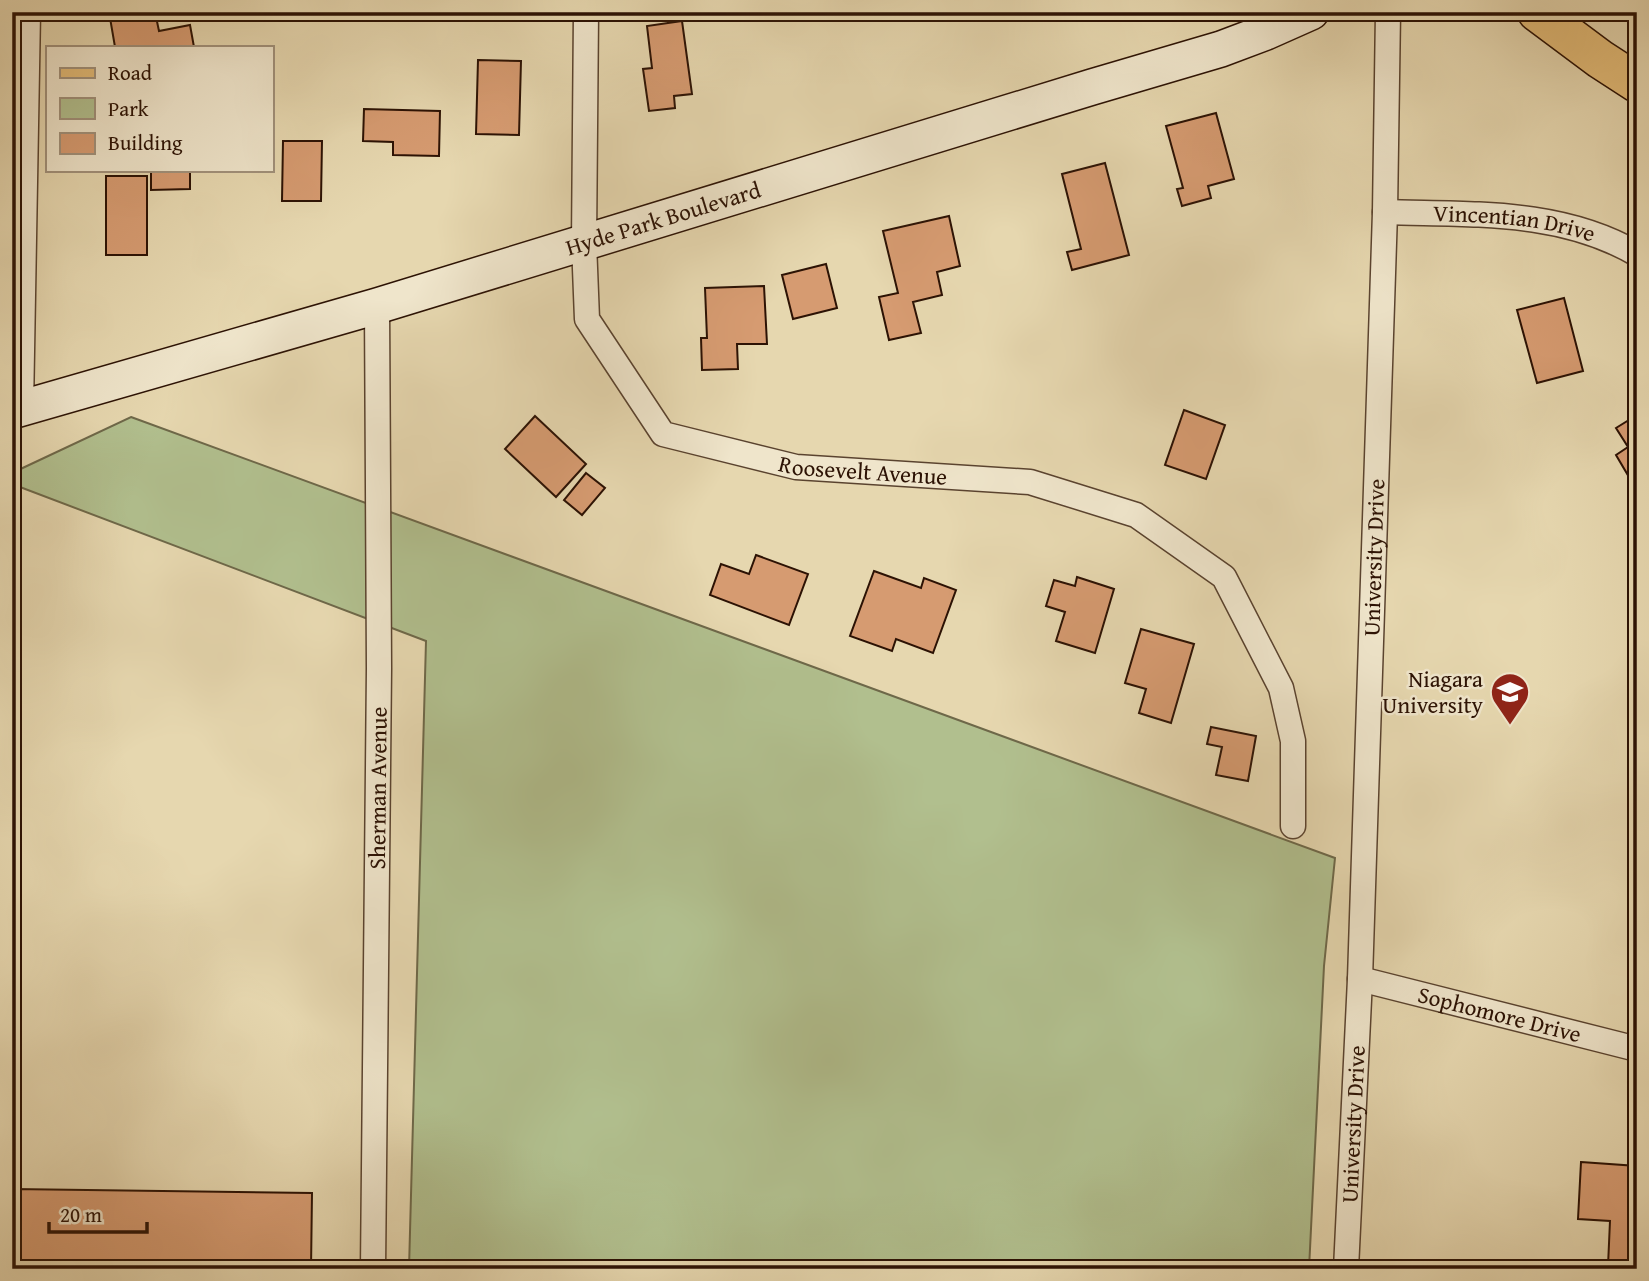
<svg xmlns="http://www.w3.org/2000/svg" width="1649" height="1281" viewBox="0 0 1649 1281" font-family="'Gentium Book Plus',serif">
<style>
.green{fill:#b1bf8e;stroke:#6e6849;stroke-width:2}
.building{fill:#d69b71;stroke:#2c1204;stroke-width:2}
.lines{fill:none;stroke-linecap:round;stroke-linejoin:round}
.minor-casing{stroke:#5a432f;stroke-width:27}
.secondary-casing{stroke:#2c1204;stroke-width:38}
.primary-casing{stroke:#2c1204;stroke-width:41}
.minor{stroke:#efe5cb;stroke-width:24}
.secondary{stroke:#efe5cb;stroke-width:35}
.primary{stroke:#e3bc78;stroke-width:38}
.labels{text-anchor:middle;stroke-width:5;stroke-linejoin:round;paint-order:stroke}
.street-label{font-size:23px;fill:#2c1204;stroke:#efe5cb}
.poi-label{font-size:23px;fill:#2c1204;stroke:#efe5cb;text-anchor:end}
</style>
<rect width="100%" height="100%" fill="#e6d7af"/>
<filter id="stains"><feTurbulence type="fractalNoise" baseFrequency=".00286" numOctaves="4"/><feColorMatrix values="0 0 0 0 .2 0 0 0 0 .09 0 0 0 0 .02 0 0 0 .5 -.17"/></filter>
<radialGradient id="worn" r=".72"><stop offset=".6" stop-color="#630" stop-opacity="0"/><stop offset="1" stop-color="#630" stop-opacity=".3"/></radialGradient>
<polygon class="green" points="131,417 1335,858 1324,966 1309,1269 409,1269 426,641 12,484 12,473"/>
<g class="building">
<polygon points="109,12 155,12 159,31 190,25 194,47 115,47"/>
<polygon points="682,21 692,94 674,96 675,108 649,111 643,69 652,68 647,26"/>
<polygon points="478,60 521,61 519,135 476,134"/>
<polygon points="364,109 440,111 439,156 393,155 393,142 363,141"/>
<polygon points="1216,113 1234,179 1208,186 1211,198 1182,206 1177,189 1183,188 1166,126"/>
<polygon points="283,141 322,141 321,201 282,201"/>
<polygon points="1105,163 1129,255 1072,270 1067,252 1081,249 1062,174"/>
<polygon points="151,170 190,170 190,189 151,190"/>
<rect x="106" y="176" width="41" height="79"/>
<polygon points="949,216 960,266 937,272 942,295 913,302 921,333 889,340 879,297 898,293 883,231"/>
<polygon points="826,264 837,308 793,319 782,275"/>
<polygon points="764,286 767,344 737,344 738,369 702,370 701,338 707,338 705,288"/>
<polygon points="1564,298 1583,371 1537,383 1517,310"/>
<polygon points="1184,410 1225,425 1206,479 1165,465"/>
<polygon points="1637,415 1637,472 1629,477 1616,455 1628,447 1616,428"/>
<polygon points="535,416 586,464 556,497 505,449"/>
<polygon points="586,473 605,488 582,515 564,500"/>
<polygon points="756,555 808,574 789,625 710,595 721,564 749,574"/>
<polygon points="874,571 921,588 924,578 956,590 933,653 896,639 892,651 850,636"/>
<polygon points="1077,577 1114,589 1095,653 1056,641 1065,612 1046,606 1054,580 1075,586"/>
<polygon points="1141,629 1194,644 1171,723 1139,713 1146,689 1125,683"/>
<polygon points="1211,727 1256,736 1248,781 1216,775 1222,747 1207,744"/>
<polygon points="1581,1162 1637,1166 1637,1268 1608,1266 1610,1221 1578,1219"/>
<polygon points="12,1189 312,1193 311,1269 12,1269"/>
</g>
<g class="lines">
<g class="minor-casing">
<g id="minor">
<path id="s1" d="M586 12 584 243 587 319 663 434 796 467 1030 482 1136 515 1224 577 1281 688 1293 741V826"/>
<path id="s2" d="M1385 212C1471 215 1560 209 1637 254"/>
<polyline points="21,408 28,12"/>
<path id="s3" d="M1360 979 1637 1049"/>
<path id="s4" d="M373 1269 379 668 377 306"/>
<path id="s5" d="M1346 1269 1360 979 1385 212 1388 12"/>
</g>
</g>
<g class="secondary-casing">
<g id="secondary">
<path id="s6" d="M12 411 377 306 1092 87 1221 49 1266 32 1311 12"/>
</g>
</g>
<g class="primary-casing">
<polyline id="primary" points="1537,12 1600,59 1637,83"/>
</g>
<use href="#minor" class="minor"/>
<use href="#secondary" class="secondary"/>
<use href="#primary" class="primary"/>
</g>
<defs>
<g id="university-pin" transform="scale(2.0125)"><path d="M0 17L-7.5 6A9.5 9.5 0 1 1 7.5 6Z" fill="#8f2418" stroke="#efe5cb"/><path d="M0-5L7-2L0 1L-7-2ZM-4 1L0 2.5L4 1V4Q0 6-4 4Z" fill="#fff"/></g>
</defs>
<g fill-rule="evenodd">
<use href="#university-pin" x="1510" y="692"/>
</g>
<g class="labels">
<g class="street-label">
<text dy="8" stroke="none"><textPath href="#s6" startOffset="679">Hyde Park Boulevard</textPath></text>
<text dy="8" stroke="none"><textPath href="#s2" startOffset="130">Vincentian Drive</textPath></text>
<text dy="8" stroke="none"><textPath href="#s1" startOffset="649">Roosevelt Avenue</textPath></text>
<text dy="8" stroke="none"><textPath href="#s5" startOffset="712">University Drive</textPath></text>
<text dy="8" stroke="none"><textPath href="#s4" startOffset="481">Sherman Avenue</textPath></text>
<text dy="8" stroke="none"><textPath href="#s3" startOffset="144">Sophomore Drive</textPath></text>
<text dy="8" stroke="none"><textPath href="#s5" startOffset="145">University Drive</textPath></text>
</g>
<g class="poi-label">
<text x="1483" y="687">Niagara<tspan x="1483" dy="26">University</tspan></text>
</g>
</g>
<rect width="1649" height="1281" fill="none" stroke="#e6d7af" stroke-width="42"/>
<rect x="14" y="14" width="1621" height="1253" fill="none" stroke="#2c1204" stroke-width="3.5"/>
<rect x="21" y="21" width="1607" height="1239" fill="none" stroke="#2c1204" stroke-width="2"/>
<rect x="46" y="46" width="228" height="126" fill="#efe5cb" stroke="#a1917b" stroke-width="2"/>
<rect x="60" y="68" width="35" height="10" fill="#e3bc78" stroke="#a1917b" stroke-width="2"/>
<text x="108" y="80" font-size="21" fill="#2c1204">Road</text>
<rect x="60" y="98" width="35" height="21" fill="#b1bf8e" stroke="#a1917b" stroke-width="2"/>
<text x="108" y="116" font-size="21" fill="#2c1204">Park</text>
<rect x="60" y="133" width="35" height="21" fill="#d69b71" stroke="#a1917b" stroke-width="2"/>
<text x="108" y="150" font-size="21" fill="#2c1204">Building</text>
<path d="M49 1222v10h98v-10" fill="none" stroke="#2c1204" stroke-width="3.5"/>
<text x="60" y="1222" font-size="21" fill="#2c1204" stroke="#efe5cb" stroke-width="5" paint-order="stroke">20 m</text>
<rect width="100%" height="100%" filter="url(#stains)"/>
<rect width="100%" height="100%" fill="url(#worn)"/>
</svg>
